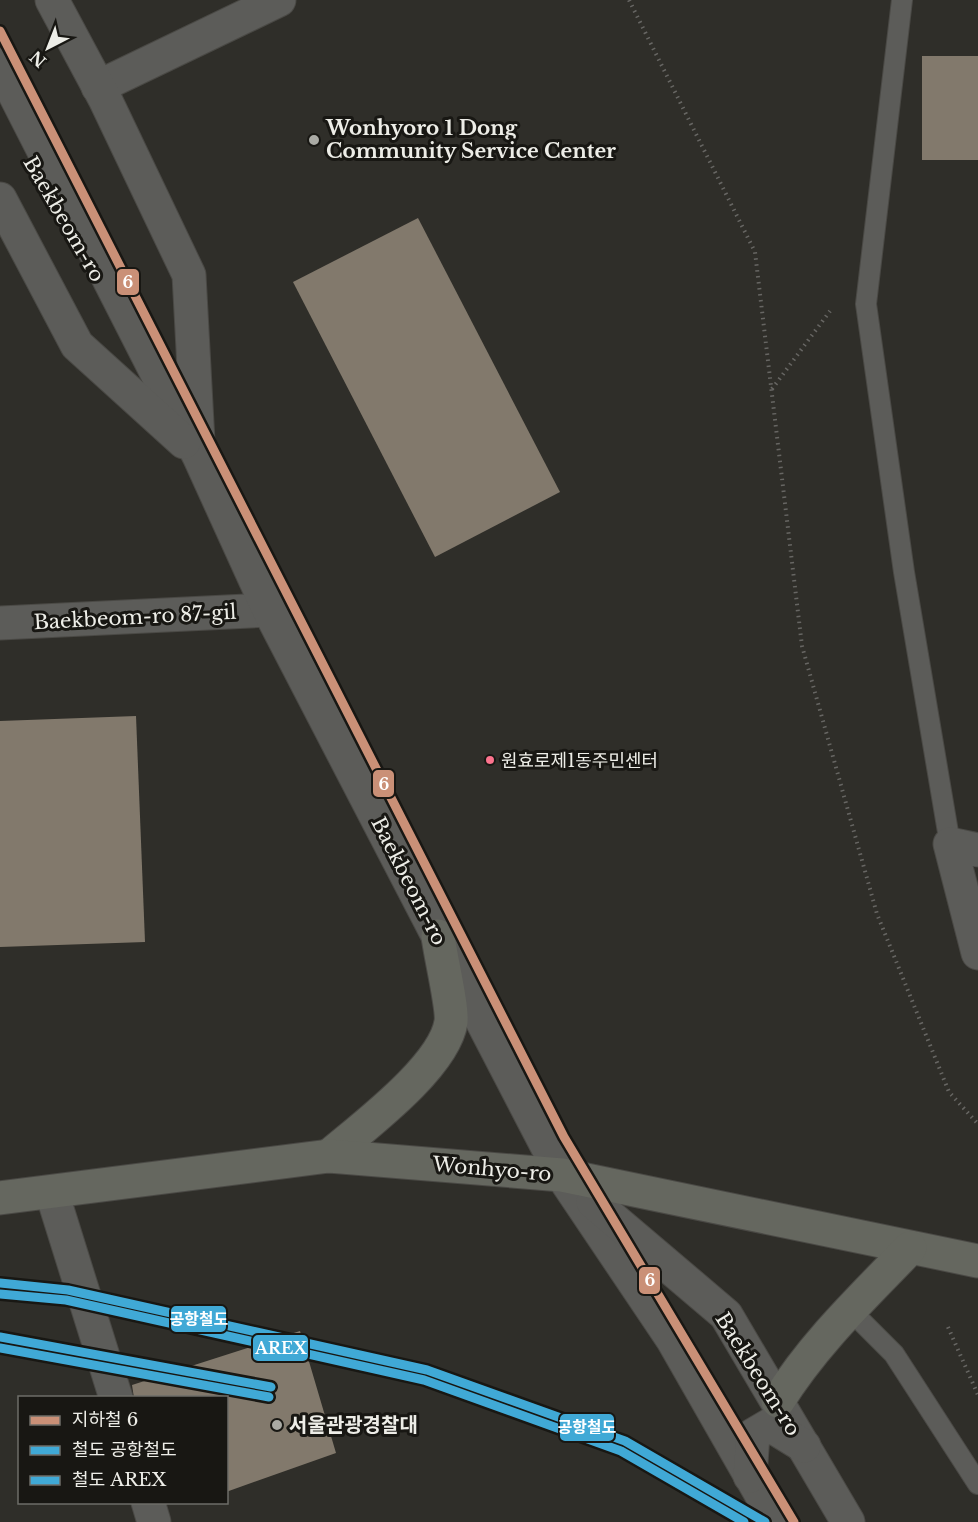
<svg xmlns="http://www.w3.org/2000/svg" width="978" height="1522" viewBox="0 0 978 1522" font-family="'Libre Baskerville','Noto Sans KR',serif">
<style>
.building{fill:#82796c}
.lines{fill:none;stroke-linecap:round;stroke-linejoin:round}
.service-casing{stroke:#4a4945;stroke-width:22}
.minor-casing{stroke:#4a4945;stroke-width:35}
.secondary-casing{stroke:#4a4945;stroke-width:35}
.primary-casing{stroke:#4a4945;stroke-width:35}
.path{stroke:#676663;stroke-width:4;stroke-dasharray:1.5 4.5;stroke-linecap:butt}
.service{stroke:#5c5c59;stroke-width:20}
.minor{stroke:#5c5c59;stroke-width:33}
.secondary{stroke:#5c5c59;stroke-width:33}
.primary{stroke:#65675f;stroke-width:33}
.rail-1-casing{stroke:#181713;stroke-width:14}
.rail-2-casing{stroke:#181713;stroke-width:14}
.rail-1{stroke:#40a9d6;stroke-width:9}
.rail-2{stroke:#40a9d6;stroke-width:9}
.metro-1-casing{stroke:#181713;stroke-width:14}
.metro-1{stroke:#ca9077;stroke-width:9}
.poi-dot{fill:#aaaaa4;stroke:#181713;stroke-width:2}
.bus-dot{fill:#fc738d;stroke:#181713;stroke-width:2}
.labels{text-anchor:middle;stroke-width:6;stroke-linejoin:round;paint-order:stroke}
.bus-label{font-size:18px;fill:#edede7;stroke:#181713;text-anchor:start}
.poi-label{font-size:20px;font-weight:bold;fill:#edede7;stroke:#181713;text-anchor:start}
.street-label{font-size:20px;fill:#edede7;stroke:#181713}
.line-badge{stroke:#181713;stroke-width:2}
.badge-label{font-size:16px;text-anchor:middle;font-weight:bold;fill:#fff}
</style>
<rect width="100%" height="100%" fill="#2f2e29"/>
<g class="building">
<rect x="922" y="56" width="56" height="104"/>
<polygon points="418,218 560,492 435,557 293,282"/>
<polygon points="136,716 145,942 0,947 0,721"/>
<polygon points="300,1331 336,1453 226,1492 226,1398 134,1398 132,1385"/>
</g>
<g class="lines">
<g class="service-casing">
<g id="service">
<polyline points="902,0 866,304 904,572 950,844"/>
<polyline points="850,1310 894,1354 978,1484"/>
</g>
</g>
<g class="minor-casing">
<g id="minor">
<polyline points="98,87 279,0"/>
<polyline points="0,623 269,610"/>
<polyline points="978,850 950,844 978,953"/>
<polyline points="52,1193 116,1398"/>
<polyline points="148,1502 154,1522"/>
</g>
</g>
<g class="secondary-casing">
<g id="secondary">
<polyline points="52,0 105,99 189,275 198,442"/>
<polyline points="0,65 199,456 269,610 562,1175 673,1340 777,1522"/>
<polyline points="0,199 77,345 184,442"/>
<polyline points="593,1202 726,1315 848,1522"/>
<polyline points="750,1476 753,1435 770,1425 804,1446"/>
</g>
</g>
<g class="primary-casing">
<g id="primary">
<path d="M329 1156C363 1127 444 1067 451 1022 453 1008 440 954 438 936"/>
<polyline points="0,1198 329,1156 562,1175 978,1261"/>
<path d="M778 1401C814 1343 863 1297 910 1248"/>
</g>
</g>
<g class="path">
<polyline points="629,0 755,252 802,646 877,914 949,1092 978,1124"/>
<polyline points="772,389 830,311"/>
<polyline points="948,1327 978,1395"/>
</g>
<use href="#service" class="service"/>
<use href="#minor" class="minor"/>
<use href="#secondary" class="secondary"/>
<use href="#primary" class="primary"/>
<g class="rail-1-casing">
<g id="rail-1">
<polyline points="0,1283 68,1290 427,1370 625,1441 765,1522"/>
<polyline points="0,1337 271,1387"/>
</g>
</g>
<g class="rail-2-casing">
<g id="rail-2">
<polyline points="0,1294 66,1300 424,1380 621,1451 744,1522"/>
<polyline points="0,1348 269,1397"/>
</g>
</g>
<use href="#rail-1" class="rail-1"/>
<use href="#rail-2" class="rail-2"/>
<g class="metro-1-casing">
<polyline id="metro-1" points="0,31 564,1137 794,1522"/>
</g>
<use href="#metro-1" class="metro-1"/>
</g>
<g class="poi-dot">
<circle cx="314" cy="140" r="6"/>
<circle cx="277" cy="1425" r="6"/>
</g>
<circle class="bus-dot" cx="490" cy="760" r="5"/>
<g class="labels">
<g class="bus-label">
<text x="501" y="767">원효로제1동주민센터</text>
</g>
<g class="poi-label">
<text x="326" y="135">Wonhyoro 1 Dong<tspan x="326" dy="23">Community Service Center</tspan></text>
<text x="289" y="1432">서울관광경찰대</text>
</g>
<g class="street-label">
<text transform="translate(64 219) rotate(60)" y="7">Baekbeom-ro</text>
<text transform="translate(135 617) rotate(-3)" y="7">Baekbeom-ro 87-gil</text>
<text transform="translate(409 881) rotate(63)" y="7">Baekbeom-ro</text>
<text transform="translate(492 1169) rotate(5)" y="7">Wonhyo-ro</text>
<text transform="translate(758 1374) rotate(58)" y="7">Baekbeom-ro</text>
</g>
</g>
<g class="line-badge">
<rect x="116" y="268" width="24" height="28" rx="6" fill="#ca9077"/>
<rect x="372" y="769" width="23" height="29" rx="6" fill="#ca9077"/>
<rect x="638" y="1266" width="23" height="29" rx="6" fill="#ca9077"/>
<rect x="170" y="1305" width="57" height="28" rx="6" fill="#40a9d6"/>
<rect x="252" y="1334" width="57" height="28" rx="6" fill="#40a9d6"/>
<rect x="559" y="1413" width="56" height="29" rx="6" fill="#40a9d6"/>
</g>
<g class="badge-label">
<text x="128" y="288">6</text>
<text x="384" y="790">6</text>
<text x="650" y="1286">6</text>
<text x="199" y="1325">공항철도</text>
<text x="281" y="1354">AREX</text>
<text x="587" y="1433">공항철도</text>
</g>
<rect x="18" y="1396" width="210" height="108" fill="#181713" stroke="#6d6d68" stroke-width="1.5"/>
<rect x="30" y="1416" width="30" height="9" fill="#ca9077" stroke="#6d6d68" stroke-width="1.5"/>
<text x="72" y="1426" font-size="18" fill="#edede7">지하철 6</text>
<rect x="30" y="1446" width="30" height="9" fill="#40a9d6" stroke="#6d6d68" stroke-width="1.5"/>
<text x="72" y="1456" font-size="18" fill="#edede7">철도 공항철도</text>
<rect x="30" y="1476" width="30" height="9" fill="#40a9d6" stroke="#6d6d68" stroke-width="1.5"/>
<text x="72" y="1486" font-size="18" fill="#edede7">철도 AREX</text>
<g transform="translate(48 48) rotate(222)" stroke="#181713" stroke-width="4.5" paint-order="stroke">
<path d="M0-4.5L10 22L0 15L-10 22Z" fill="#edede7"/>
<text y="-9" font-size="16" font-weight="bold" text-anchor="middle" fill="#edede7">N</text>
</g>
</svg>
